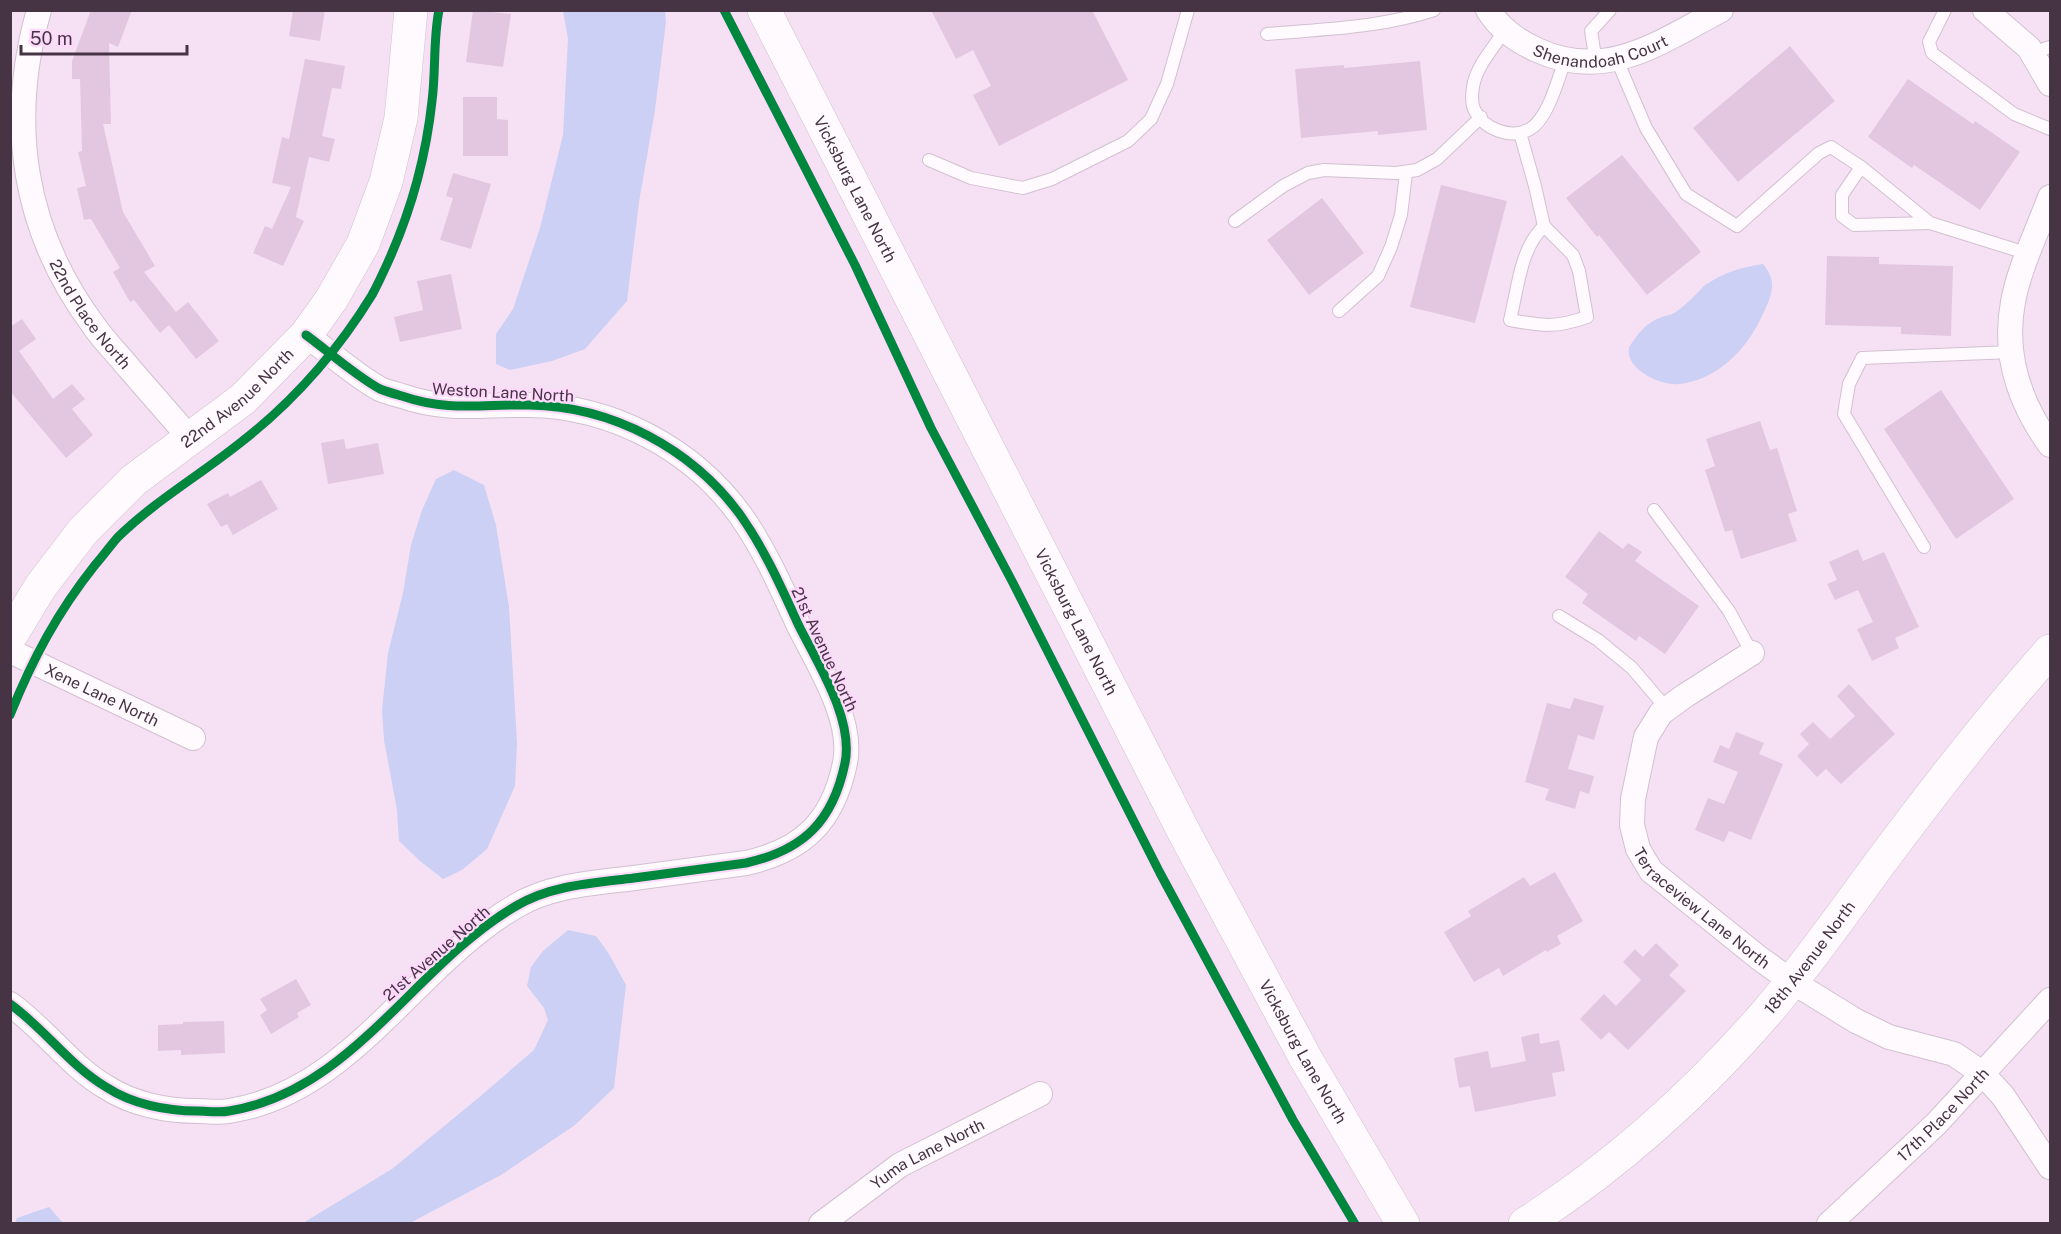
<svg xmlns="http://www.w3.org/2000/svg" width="2061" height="1234" viewBox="0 0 2061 1234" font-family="'Public Sans',sans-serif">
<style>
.water{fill:#cbd0f4}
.building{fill:#e3c7e1}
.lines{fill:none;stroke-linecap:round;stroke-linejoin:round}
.lane-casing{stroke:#d2c0d1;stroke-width:14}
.street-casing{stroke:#d2c0d1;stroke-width:26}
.secondary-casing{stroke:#d2c0d1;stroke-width:34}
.lane{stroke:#fefafd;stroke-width:12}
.street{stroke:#fefafd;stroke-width:24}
.secondary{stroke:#fefafd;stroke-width:33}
.cycleway-casing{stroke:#fed9fb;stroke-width:13}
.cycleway{stroke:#00873e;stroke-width:9}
.labels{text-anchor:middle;stroke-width:4.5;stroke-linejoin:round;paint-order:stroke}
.street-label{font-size:16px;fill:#463445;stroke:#fed9fb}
</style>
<rect width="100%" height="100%" fill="#f6e1f4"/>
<g class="water">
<polygon points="563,11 665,11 666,22 655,110 639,202 627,301 585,349 552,361 510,370 496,364 496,334 513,309 540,228 563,135 568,39"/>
<path d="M1763 264C1779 283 1771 297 1761 318 1746 350 1717 380 1679 384 1662 386 1625 370 1629 348 1630 345 1634 340 1636 337 1645 325 1655 318 1669 315 1679 313 1696 294 1704 286 1722 273 1742 267 1763 264Z"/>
<polygon points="454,470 484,485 496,525 509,607 517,743 515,786 487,849 462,870 443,879 420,861 399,841 397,810 384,740 382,710 388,653 403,593 411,545 422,510 436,479"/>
<polygon points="568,930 596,936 609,954 626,985 614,1088 575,1125 501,1175 410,1223 303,1223 392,1169 477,1099 534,1050 548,1020 544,1008 527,986 531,967 543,951"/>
<polygon points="49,1207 63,1223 15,1223 17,1218"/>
</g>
<g class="building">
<polygon points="91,10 132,10 118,47 109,43 111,124 103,124 123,212 155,266 144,272 176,312 188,302 219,341 196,359 169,325 160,333 134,300 130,302 113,272 120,268 91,219 84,220 77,188 86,186 78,152 82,151 80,79 72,79 72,61"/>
<polygon points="293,10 325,10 320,41 289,36"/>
<polygon points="473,10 511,14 503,67 466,62"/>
<polygon points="931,10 1092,10 1128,80 999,146 973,95 991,86 973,50 956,59"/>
<polygon points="1790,46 1835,101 1738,182 1693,128"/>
<polygon points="305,59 345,66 341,89 332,88 322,136 335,139 329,162 309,157 296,217 304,221 283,266 253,253 265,226 272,229 291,187 272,183 282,137 289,139"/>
<polygon points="1420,61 1427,130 1378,135 1378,131 1301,138 1295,69 1344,65 1344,68"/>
<polygon points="1908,79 1973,124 1975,121 2020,152 1980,210 1914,165 1912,168 1868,137"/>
<polygon points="463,97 497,97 497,119 508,120 508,156 463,156"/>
<polygon points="1622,155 1701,252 1647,295 1599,235 1597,237 1566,198"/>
<polygon points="453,173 491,184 471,249 440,240 453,198 446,196"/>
<polygon points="1441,185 1507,201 1475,323 1410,307"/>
<polygon points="1322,198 1364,253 1309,295 1267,240"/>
<polygon points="1827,256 1879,257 1879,264 1953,266 1951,336 1901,334 1901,327 1825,325"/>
<polygon points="451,274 462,329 400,342 394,317 423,310 417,281"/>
<polygon points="22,319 36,339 19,351 53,399 72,384 85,399 72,409 93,435 66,458 10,391 10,327"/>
<polygon points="1941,390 2014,499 1956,539 1884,429"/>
<polygon points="1760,421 1770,450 1777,448 1797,511 1788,514 1797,541 1741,559 1732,530 1725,532 1705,470 1715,466 1706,439"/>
<polygon points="344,439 346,449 378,443 384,474 328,484 321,443"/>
<polygon points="261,480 278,509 233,535 227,524 221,527 207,504 228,493 230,497"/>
<polygon points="1599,531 1623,549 1628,543 1642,552 1635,561 1699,606 1665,654 1639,636 1636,641 1582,603 1588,594 1565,577"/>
<polygon points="1858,549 1863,561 1884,552 1919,627 1895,638 1899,648 1872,661 1857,629 1873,622 1858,590 1835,600 1827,584 1837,580 1829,562"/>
<polygon points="1849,684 1895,734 1841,784 1826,769 1817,777 1797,756 1809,744 1800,734 1813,722 1830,739 1855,716 1837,696"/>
<polygon points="1574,698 1604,706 1594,740 1578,735 1568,769 1594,776 1589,794 1580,791 1575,809 1545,800 1549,789 1525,782 1547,703 1570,709"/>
<polygon points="1736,732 1764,743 1759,754 1783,764 1751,840 1729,831 1724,842 1695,830 1708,798 1724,804 1738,772 1713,762 1720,745 1729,749"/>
<polygon points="1555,872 1583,921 1557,936 1561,944 1547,952 1546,950 1503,976 1499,968 1474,982 1444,932 1471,916 1468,911 1524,877 1530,886"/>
<polygon points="1656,943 1679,965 1669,975 1686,991 1628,1050 1609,1032 1601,1040 1580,1019 1604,994 1616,1006 1641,980 1623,962 1635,949 1643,957"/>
<polygon points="296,979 311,1005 297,1013 299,1017 271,1034 260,1015 267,1010 260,999"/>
<polygon points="224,1021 225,1053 181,1055 181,1050 158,1051 158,1025 183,1024 183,1022"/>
<polygon points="1539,1033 1540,1044 1559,1040 1565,1071 1552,1073 1556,1096 1475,1112 1470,1086 1459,1088 1454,1058 1488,1051 1491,1068 1526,1061 1521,1037"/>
</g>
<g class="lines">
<g class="lane-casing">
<g id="lane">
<polyline points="1945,10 1929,42 1932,53 2014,114 2050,129"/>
<path d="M1505 30C1495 46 1479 63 1474 82 1472 90 1471 102 1474 109 1483 129 1511 140 1530 129 1548 119 1558 79 1565 60"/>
<path d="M1267 34C1323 29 1380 28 1434 10"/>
<polyline points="2032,53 2050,47"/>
<polyline points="1617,60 1646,128 1686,194 1737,226 1819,153 1831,147 1861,167 1930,223 2029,254"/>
<polyline points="1596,62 1591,31 1610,10"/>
<path d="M1520 133 1535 186 1544 226 1573 255 1579 271 1587 317C1556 328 1542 326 1510 320 1518 288 1520 249 1544 226"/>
<polyline points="929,160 971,178 1023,188 1052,179 1128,141 1151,119 1167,84 1188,10"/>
<polyline points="1861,167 1842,195 1842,216 1854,225 1930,223"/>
<polyline points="1235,221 1283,186 1308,173 1324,170 1396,173 1417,170 1437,159 1481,117"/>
<polyline points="1339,311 1378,276 1391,247 1401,215 1406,173"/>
<polyline points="1654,510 1729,611 1752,653"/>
<polyline points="1924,547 1844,414 1849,384 1862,358 2012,352"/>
<polyline points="1559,616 1598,640 1632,668 1667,709"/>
</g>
</g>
<g class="street-casing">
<g id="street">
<path id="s1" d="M39 10C7 123 23 231 94 326 104 341 118 354 129 368 149 391 169 414 189 437"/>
<path id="s2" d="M1488 10C1500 29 1517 41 1537 50 1607 82 1660 42 1721 10"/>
<polyline points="1985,10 2029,48 2050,84"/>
<path d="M2050 197C2038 230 2019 268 2013 302 2003 355 2019 402 2050 445"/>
<path id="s3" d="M10 651 193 738"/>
<path id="s4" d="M1752 653 1686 695 1661 713 1646 737 1633 799 1632 825 1638 849 1651 871 1759 958 1791 981 1856 1021 1889 1037 1954 1054 1982 1073 2003 1096 2050 1167"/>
<path d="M10 1004C45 1029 69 1065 106 1087 132 1104 166 1111 197 1111 207 1111 219 1113 229 1111 352 1092 414 965 516 906 551 885 594 883 634 878 671 873 709 868 746 863 804 850 833 821 845 763 854 720 818 664 799 626 782 589 765 550 741 516 693 449 612 406 529 405 483 404 448 412 402 396 395 394 387 392 380 389 356 376 328 351 306 335"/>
<path id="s5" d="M821 1224 900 1165 1040 1094"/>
<path id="s6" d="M1829 1224 1936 1124 2050 1000"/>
</g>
</g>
<g class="secondary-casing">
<g id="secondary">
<path id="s7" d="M764 10 1186 836 1306 1059 1403 1224"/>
<path id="s8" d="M10 637 41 586 83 531 134 480 243 399 306 335 331 300 363 244 386 182 401 118 411 10"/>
<path id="s9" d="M1525 1224C1616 1166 1696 1094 1767 1012 1806 966 1841 916 1877 867 1932 793 1989 719 2050 651"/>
</g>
</g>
<use href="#lane" class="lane"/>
<use href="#street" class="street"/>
<use href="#secondary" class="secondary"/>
<g class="cycleway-casing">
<g id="cycleway">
<polyline points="724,10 855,265 931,428 1013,583 1160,873 1293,1120 1355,1224"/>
<path d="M10 715C33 658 57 613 95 565 103 556 110 546 118 537 155 501 200 475 240 443 293 402 337 352 372 295 378 284 383 273 388 262 411 211 426 157 432 101 436 71 433 40 439 10"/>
<path d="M10 1004C45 1029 69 1065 106 1087 132 1104 166 1111 197 1111 207 1111 219 1113 229 1111 352 1092 414 965 516 906 551 885 594 883 634 878 671 873 709 868 746 863 804 850 833 821 845 763 854 720 818 664 799 626 782 589 765 550 741 516 693 449 612 406 529 405 483 404 448 412 402 396 395 394 387 392 380 389 356 376 328 351 306 335"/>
</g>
</g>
<use href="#cycleway" class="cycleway"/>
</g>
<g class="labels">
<g class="street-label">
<text dy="6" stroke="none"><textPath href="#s2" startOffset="130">Shenandoah Court</textPath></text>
<text dy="6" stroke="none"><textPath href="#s7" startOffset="201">Vicksburg Lane North</textPath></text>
<text dy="6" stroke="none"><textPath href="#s1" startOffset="321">22nd Place North</textPath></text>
<text transform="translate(503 392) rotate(3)" y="6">Weston Lane North</text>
<text dy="6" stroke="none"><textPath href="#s8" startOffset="333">22nd Avenue North</textPath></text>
<text dy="6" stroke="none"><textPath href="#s7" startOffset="687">Vicksburg Lane North</textPath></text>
<text transform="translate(825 649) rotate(65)" y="6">21st Avenue North</text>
<text dy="6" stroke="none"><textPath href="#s3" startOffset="102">Xene Lane North</textPath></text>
<text dy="6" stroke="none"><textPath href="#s4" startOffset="339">Terraceview Lane North</textPath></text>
<text transform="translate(436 953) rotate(-41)" y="6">21st Avenue North</text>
<text dy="6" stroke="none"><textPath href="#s9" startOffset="392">18th Avenue North</textPath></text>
<text dy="6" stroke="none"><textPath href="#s7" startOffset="1173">Vicksburg Lane North</textPath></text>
<text dy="6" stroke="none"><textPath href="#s6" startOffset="158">17th Place North</textPath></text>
<text dy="6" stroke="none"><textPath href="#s5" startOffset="128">Yuma Lane North</textPath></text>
</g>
</g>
<rect width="2061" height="1234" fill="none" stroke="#463445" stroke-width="24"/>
<path d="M21 45v9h166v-9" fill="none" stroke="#463445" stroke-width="3"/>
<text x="30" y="45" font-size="18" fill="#463445" stroke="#fed9fb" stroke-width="4.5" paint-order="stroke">50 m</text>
</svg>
